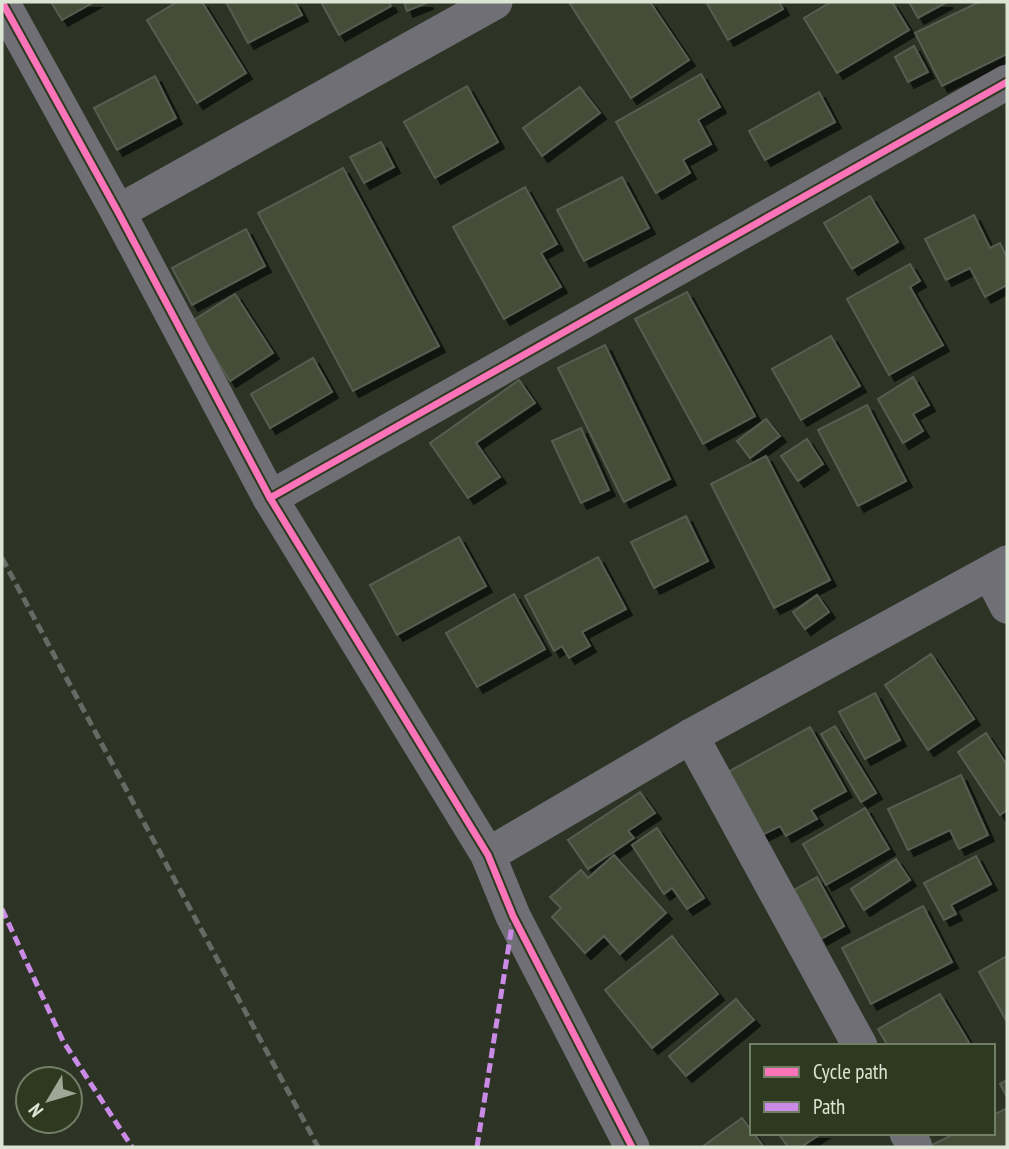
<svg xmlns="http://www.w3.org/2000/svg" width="1009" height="1149" viewBox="0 0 1009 1149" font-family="'PT Sans Narrow',sans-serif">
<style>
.building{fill:#444d39;stroke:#575d51;stroke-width:2;filter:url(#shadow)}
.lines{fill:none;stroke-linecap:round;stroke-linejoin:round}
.minor{stroke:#706f76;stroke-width:35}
.rail{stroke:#666a65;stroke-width:5;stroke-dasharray:10 5;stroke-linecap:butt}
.quiet{stroke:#ca8be6;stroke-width:5;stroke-dasharray:10 5;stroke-linecap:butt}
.cycleway-casing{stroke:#2d3a1f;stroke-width:11}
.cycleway{stroke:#fb73b8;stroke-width:7}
</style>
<defs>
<filter id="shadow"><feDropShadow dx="6" dy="6" stdDeviation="0" flood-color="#0009"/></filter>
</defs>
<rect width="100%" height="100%" fill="#2d3425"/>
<g class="building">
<polygon points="51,2 94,2 62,20"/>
<polygon points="177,2 202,2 246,73 197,103 147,20"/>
<polygon points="226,2 295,2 302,15 248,43"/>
<polygon points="321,2 389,2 391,6 339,35"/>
<polygon points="404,2 426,2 427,3 407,11"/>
<polygon points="574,2 650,2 689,60 631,98 570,4"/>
<polygon points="706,2 779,2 783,9 728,40"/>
<polygon points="831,2 892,2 909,30 837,73 804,18"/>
<polygon points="909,2 947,2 918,18"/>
<polygon points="979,2 1007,2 1007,54 942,86 915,33"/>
<polygon points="914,46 928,72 908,82 895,57"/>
<polygon points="701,74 720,107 698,120 711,144 683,160 690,173 656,193 616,122"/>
<polygon points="155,76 176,118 117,150 94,108"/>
<polygon points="467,86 498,142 435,178 404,122"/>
<polygon points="580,87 600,113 542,156 523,128"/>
<polygon points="819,92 835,122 765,160 749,131"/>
<polygon points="381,142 394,167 364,183 350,157"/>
<polygon points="343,168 439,346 353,391 258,213"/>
<polygon points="622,177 649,228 584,261 557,210"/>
<polygon points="525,187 557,244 541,253 561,287 504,319 453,227"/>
<polygon points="870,196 898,242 852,269 824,223"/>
<polygon points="974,215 990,248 1000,243 1007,257 1007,285 985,297 970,268 946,280 925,239"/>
<polygon points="246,229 265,266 192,305 172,268"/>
<polygon points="910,264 920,281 910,287 943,345 889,375 847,299"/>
<polygon points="687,292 755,416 703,444 635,319"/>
<polygon points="235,294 273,353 230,381 192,321"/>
<polygon points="831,336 860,386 801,420 772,369"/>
<polygon points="605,345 670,479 624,502 558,368"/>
<polygon points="313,358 332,392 270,428 251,394"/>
<polygon points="913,377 929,405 913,414 923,431 903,443 878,399"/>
<polygon points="519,380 535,403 476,443 500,477 468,498 430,443"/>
<polygon points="867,405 906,481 858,506 818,430"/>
<polygon points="766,419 780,436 750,458 737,441"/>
<polygon points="581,428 609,490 581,503 552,441"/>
<polygon points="807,439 823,464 798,481 781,456"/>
<polygon points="766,456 830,580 774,608 711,484"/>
<polygon points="686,516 708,561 654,588 631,542"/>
<polygon points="459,537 486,586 397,635 370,585"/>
<polygon points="598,557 626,609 582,632 590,646 569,658 562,646 554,651 525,596"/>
<polygon points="514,594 545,649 477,687 446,633"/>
<polygon points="817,595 829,612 805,629 793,612"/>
<polygon points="931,654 974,719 928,750 885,685"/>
<polygon points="875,693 900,740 865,759 839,712"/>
<polygon points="835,726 876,793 861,802 821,734"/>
<polygon points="810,727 846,791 811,810 817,819 786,836 780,826 762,835 728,772"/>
<polygon points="986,733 1007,765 1007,810 1000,815 958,752"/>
<polygon points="961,775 988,835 959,849 950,830 908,850 888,809"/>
<polygon points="640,792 655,813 628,831 634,838 588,869 568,840"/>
<polygon points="865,808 889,849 826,885 803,844"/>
<polygon points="657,828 704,898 687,909 672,888 664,894 632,845"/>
<polygon points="614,855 666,913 620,954 604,936 585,953 552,917 561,908 550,897 581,870 588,878"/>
<polygon points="976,856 991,884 951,905 956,914 944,920 924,883"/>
<polygon points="896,859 910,880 864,910 851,889"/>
<polygon points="817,877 844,926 821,939 794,890"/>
<polygon points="923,906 952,962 871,1004 842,948"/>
<polygon points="672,936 718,994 652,1048 605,990"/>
<polygon points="1007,956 1007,1022 979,972"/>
<polygon points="940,994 971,1046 888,1046 878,1029"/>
<polygon points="736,999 754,1020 686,1076 669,1056"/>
<polygon points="1007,1080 1007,1094 1006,1095 1000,1084"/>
<polygon points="1007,1108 1007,1147 933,1147 932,1145 956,1133 993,1133 993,1115"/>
<polygon points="742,1118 764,1147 702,1147"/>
<polygon points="778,1133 822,1133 801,1147 788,1147"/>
</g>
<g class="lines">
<g class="minor">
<polyline points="2,2 118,212 270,498 488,855 513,916 632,1147"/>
<polyline points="118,212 495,2"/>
<polyline points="270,498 1007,82"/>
<polyline points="990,573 1007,606"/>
<polyline points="691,736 860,1046"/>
<polyline points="488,855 691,736 1007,563"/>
<polyline points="907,1133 915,1147"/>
</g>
<polyline class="rail" points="2,558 318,1147"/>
<g class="quiet">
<polyline points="2,909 63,1041 132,1147"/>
<polyline points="477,1147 513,919"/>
</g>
<g class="cycleway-casing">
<g id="cycleway">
<polyline points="2,2 118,212 270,498 488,855 513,916 632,1147"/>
<polyline points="270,498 1007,82"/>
</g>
</g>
<use href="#cycleway" class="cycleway"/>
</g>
<rect width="1009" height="1149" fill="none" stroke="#dce5d4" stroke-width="7"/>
<rect x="750" y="1044" width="245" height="91" fill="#2d3a1f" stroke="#737e67" stroke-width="2"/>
<rect x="764" y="1067" width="35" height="10" fill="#fb73b8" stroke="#737e67" stroke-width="2"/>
<text x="813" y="1079" font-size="21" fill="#dce5d4">Cycle path</text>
<rect x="764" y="1102" width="35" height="10" fill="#ca8be6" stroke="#737e67" stroke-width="2"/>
<text x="813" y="1114" font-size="21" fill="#dce5d4">Path</text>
<g transform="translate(49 1100) rotate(232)"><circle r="33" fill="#2d3a1f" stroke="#737e67" stroke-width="2"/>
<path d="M0-5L12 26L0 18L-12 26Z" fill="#9fa797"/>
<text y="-10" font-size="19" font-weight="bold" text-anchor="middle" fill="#dce5d4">N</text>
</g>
</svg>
